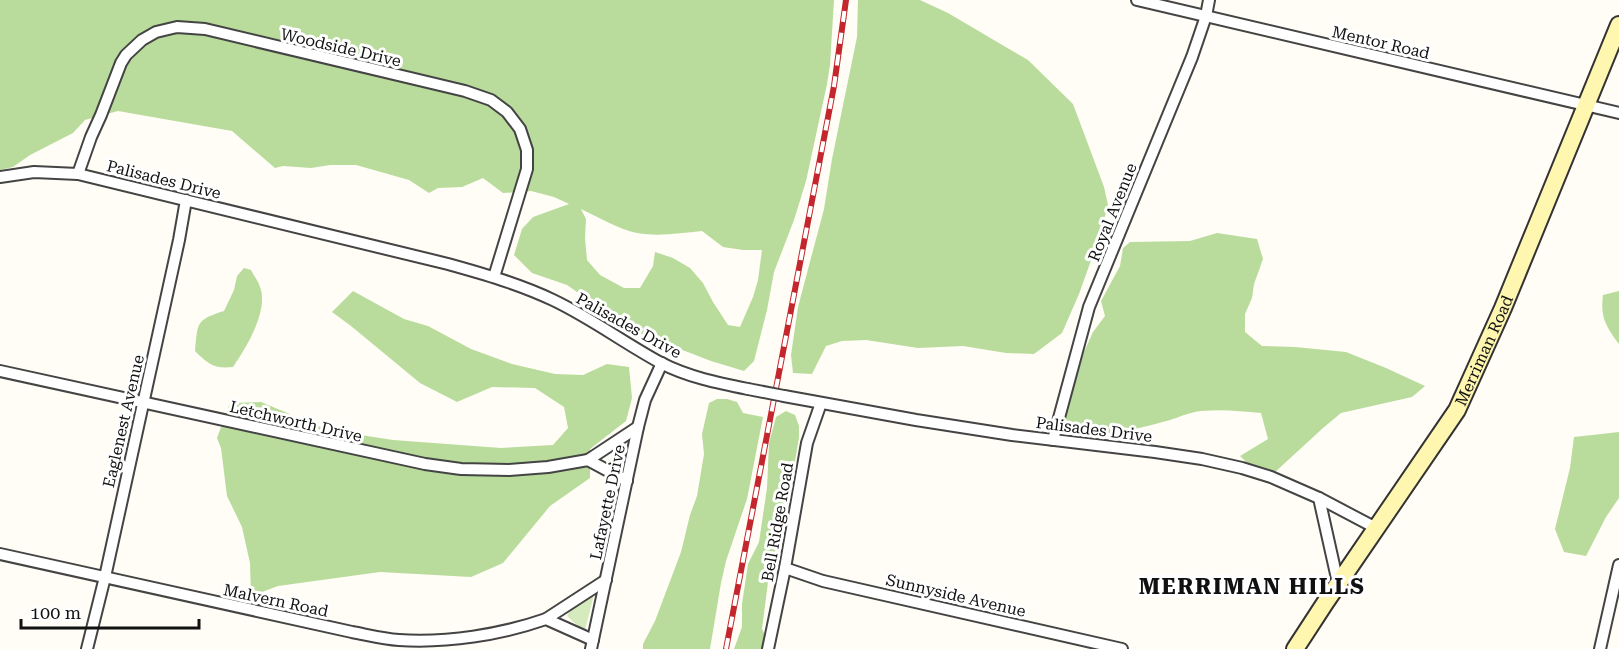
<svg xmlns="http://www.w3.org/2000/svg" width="1619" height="649" viewBox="0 0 1619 649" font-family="'Roboto Serif',serif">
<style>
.green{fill:#d5ebbd}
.forest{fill:#b9dc9c;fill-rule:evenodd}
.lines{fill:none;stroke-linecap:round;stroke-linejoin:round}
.minor-casing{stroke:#444;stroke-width:14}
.secondary-casing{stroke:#333;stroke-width:20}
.minor{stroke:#fff;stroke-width:10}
.secondary{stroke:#fff6b0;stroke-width:16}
.rail-casing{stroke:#c4262e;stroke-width:6}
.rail{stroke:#fff;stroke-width:4;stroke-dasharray:11;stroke-linecap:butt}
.minor-bridge-casing{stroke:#444;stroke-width:14;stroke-linecap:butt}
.minor-bridge{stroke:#fff;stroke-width:10}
.labels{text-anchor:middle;stroke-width:6;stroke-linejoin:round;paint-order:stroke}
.street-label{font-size:16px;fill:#111;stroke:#fff}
.district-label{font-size:22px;font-weight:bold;letter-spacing:1.5px;fill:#111;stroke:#fff}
</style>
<rect width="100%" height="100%" fill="#fffdf5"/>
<path class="green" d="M589 596H593V599L585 630 581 629 567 616C571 607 581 602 589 596Z"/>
<g class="forest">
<path d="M0 0H834L830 65 827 84 806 181 794 220 774 272 767 310 754 361 744 371 711 361 633 331 567 285 532 273 514 255 522 229 533 217 569 204 554 197 531 191 503 193 483 178 462 187 438 188 429 193 409 180 356 165H330L311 168 283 166 275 168 232 131 118 111 85 120 73 133 30 155 13 167 0 170ZM581 209C598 217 618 229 637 233 658 237 681 233 702 231L723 247 743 250H762L758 280 753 297 740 327 728 325 713 302 703 283 690 268 673 258 655 252 653 266 640 288H624L600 275 587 260 585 238 586 219Z"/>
<polygon points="858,0 920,0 948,13 1028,60 1073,104 1104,187 1108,205 1098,241 1079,294 1062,333 1034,354 1006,353 963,346 918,348 866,340 842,341 826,346 812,374 793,373 791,355 798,307 824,209 832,159 857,37"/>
<path d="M1217 233 1257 239 1263 259 1254 284 1252 298 1245 314V332L1262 346 1295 347 1346 352 1386 368 1425 386 1412 397 1341 413 1323 428 1274 473H1258L1240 456 1268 439 1261 413C1241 411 1221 409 1201 411 1190 412 1180 417 1170 420 1136 429 1101 440 1066 430L1065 410 1084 352 1093 332 1105 316 1101 301 1120 266 1123 248 1130 242 1190 241Z"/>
<path d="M244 268 251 270C254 276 258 281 260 287 269 311 246 348 233 367 214 369 208 364 195 351 198 323 195 320 224 311L234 290 237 276Z"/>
<polygon points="353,291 404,319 428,326 471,349 512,364 555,374 583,375 607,364 629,367 632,398 626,421 590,449 590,478 550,506 503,563 471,577 380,572 278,586 251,596 250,563 242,527 227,496 221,448 217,438 230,403 261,402 328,430 393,440 501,448 553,445 568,428 564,407 535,388 492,387 457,402 420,383 351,326 332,312"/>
<path d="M1619 291V344C1606 327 1600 317 1603 295Z"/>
<polygon points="717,399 727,399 737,402 743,413 763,417 747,499 726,561 721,583 710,649 643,649 643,644 655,621 681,552 690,515 697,496 704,454 702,434 709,403"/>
<polygon points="786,411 795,415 799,426 799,438 794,467 781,516 780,544 776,569 768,582 762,629 772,649 734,649 742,627 742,604 748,564 759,542 767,488 769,443 776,417"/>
<polygon points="1619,432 1619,498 1606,517 1586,556 1564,552 1555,529 1570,468 1574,437"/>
</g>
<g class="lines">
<g class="minor-casing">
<g id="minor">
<polyline points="1137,0 1619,113"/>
<polyline points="78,174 91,137 101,115 121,63 126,55 142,40 156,32 177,27 205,29 465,91 491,100 507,112 520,129 527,150 527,169 494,277"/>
<path d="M0 177 34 172 78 174 448 264C484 274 519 284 553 300 591 318 624 343 661 363 688 377 718 383 748 389"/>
<polyline points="0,371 425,464 461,469 509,470 548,467 588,460 627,481"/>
<polyline points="784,396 916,420 1012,435 1155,452 1202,459 1242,468 1271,477 1319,498 1338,583"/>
<polyline points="1053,440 1089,307 1192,57 1206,16 1209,0"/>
<polyline points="588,460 638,427"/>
<polyline points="1319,498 1376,528"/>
<path d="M0 554 352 632C368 635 383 639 399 640 447 643 500 635 546 619L593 640"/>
<polyline points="785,568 823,581 1122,649"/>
<polyline points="546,619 606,580"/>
<polyline points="87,649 105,577 179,240 186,200"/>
<polyline points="591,649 638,427 645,400 662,363"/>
<polyline points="768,649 785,568 807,443 821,403"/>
<polyline points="1600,649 1619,565"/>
</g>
</g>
<g class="secondary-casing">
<g id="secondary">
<path id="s1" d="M1295 649 1325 603 1457 410 1503 308 1619 25"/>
</g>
</g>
<use href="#minor" class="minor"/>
<use href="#secondary" class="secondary"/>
<g class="rail-casing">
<polyline id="rail" points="726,649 834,86 846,0"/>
</g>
<use href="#rail" class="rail"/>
<g class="minor-bridge-casing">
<polyline id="minor-bridge" points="748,389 784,396"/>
</g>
<use href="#minor-bridge" class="minor-bridge"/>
</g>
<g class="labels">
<g class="street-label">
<text transform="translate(1381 42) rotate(13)" y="6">Mentor Road</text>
<text transform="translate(341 47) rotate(13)" y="6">Woodside Drive</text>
<text transform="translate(164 179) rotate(14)" y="6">Palisades Drive</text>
<text transform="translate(1112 212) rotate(-68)" y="6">Royal Avenue</text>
<text transform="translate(629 325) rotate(29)" y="6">Palisades Drive</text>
<text dy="6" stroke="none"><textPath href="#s1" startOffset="354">Merriman Road</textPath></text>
<text transform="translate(123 421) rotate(-77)" y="6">Eaglenest Avenue</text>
<text transform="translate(296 421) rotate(13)" y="6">Letchworth Drive</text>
<text transform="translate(1094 429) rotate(7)" y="6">Palisades Drive</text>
<text transform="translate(607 502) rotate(-78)" y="6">Lafayette Drive</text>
<text transform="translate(777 522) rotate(-80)" y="6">Bell Ridge Road</text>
<text transform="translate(956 595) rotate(13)" y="6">Sunnyside Avenue</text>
<text transform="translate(276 600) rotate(12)" y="6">Malvern Road</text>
</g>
<g class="district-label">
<text x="1252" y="594">MERRIMAN HILLS</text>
</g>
</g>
<path d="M21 619v9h178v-9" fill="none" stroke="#111111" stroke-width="3"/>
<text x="30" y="619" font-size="18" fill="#111111" stroke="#ffffff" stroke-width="4.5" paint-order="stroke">100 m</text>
</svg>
